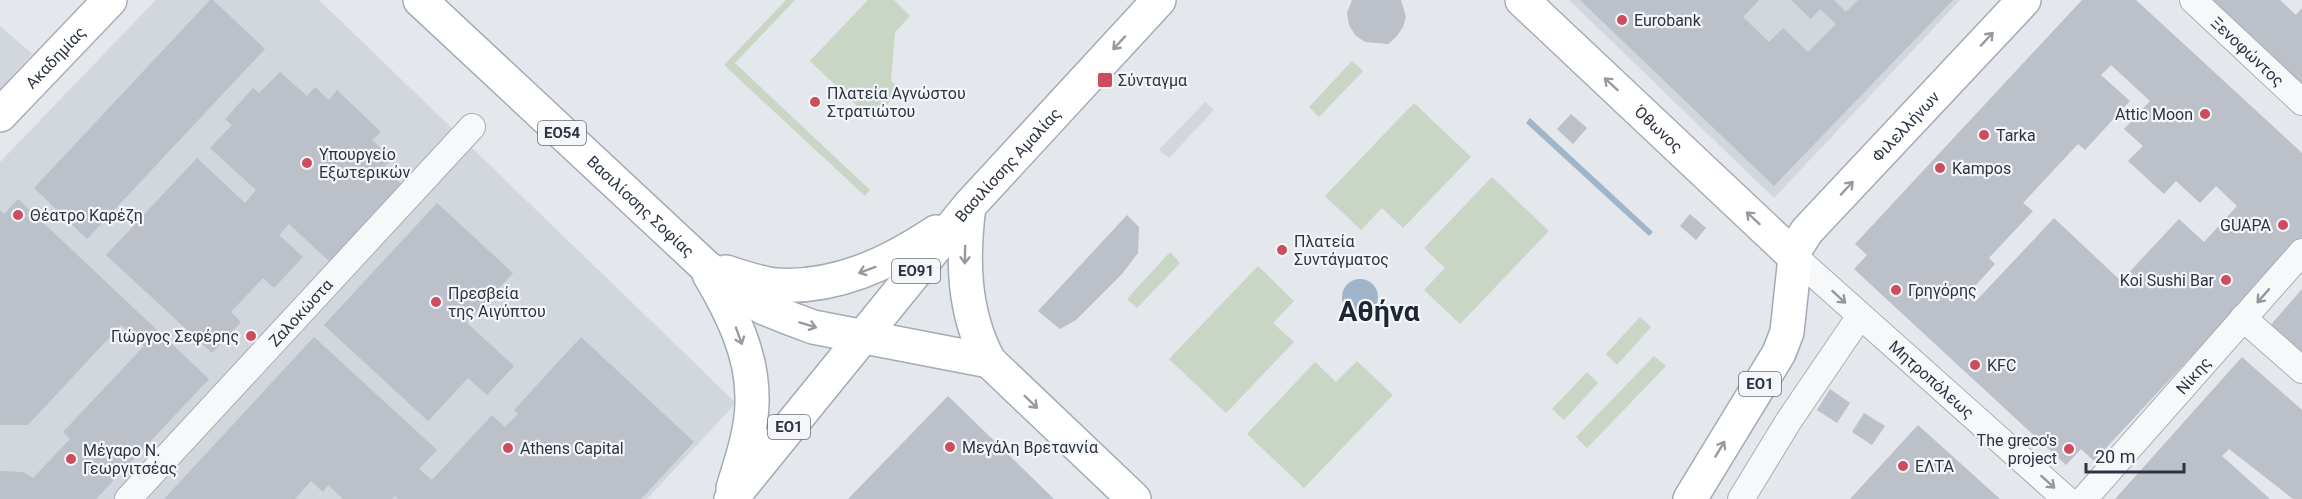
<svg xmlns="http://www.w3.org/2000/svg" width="2302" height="499" viewBox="0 0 2302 499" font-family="Roboto,sans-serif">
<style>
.built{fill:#d2d6dd}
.green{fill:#c9d5c5}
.water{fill:#a0b4ca}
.building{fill:#bbc0c9;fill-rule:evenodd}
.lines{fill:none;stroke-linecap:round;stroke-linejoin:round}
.street-casing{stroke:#a9aeb6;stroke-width:28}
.secondary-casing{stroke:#a9aeb6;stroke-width:36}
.primary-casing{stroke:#a3abb7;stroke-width:36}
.street{stroke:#f7f8fa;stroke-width:26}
.secondary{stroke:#fff;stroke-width:33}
.primary{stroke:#fff;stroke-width:33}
.oneway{stroke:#969aa2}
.oneway2{stroke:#92969f}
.poi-dot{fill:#cc4d5e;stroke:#f4f6f9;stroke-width:2}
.labels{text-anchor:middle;stroke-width:4.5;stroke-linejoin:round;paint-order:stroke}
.shield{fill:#f4f6f9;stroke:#686e7a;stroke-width:1.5}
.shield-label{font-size:15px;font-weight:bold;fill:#2c3444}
.poi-label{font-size:16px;fill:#2c3444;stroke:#f4f6f9;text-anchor:start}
.street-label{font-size:16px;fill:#2c3444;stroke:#f4f6f9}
.town-label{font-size:28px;font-weight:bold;fill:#1e2535;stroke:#f4f6f9}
</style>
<rect width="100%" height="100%" fill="#e4e7eb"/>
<g class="built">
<polygon points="156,0 319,0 736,403 647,499 0,499 0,162"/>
<polygon points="1569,0 1960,0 1774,198"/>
<polygon points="0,26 32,54 0,89"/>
<polygon points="1205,102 1214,110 1169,158 1159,150"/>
</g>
<g class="green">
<polygon points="786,0 795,0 735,63 870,190 865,196 724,65"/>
<polygon points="868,0 894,0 910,16 895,32 891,81 901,90 872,120 810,61"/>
<polygon points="1352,61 1363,71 1319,117 1309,107"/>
<polygon points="1414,103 1471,157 1403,228 1382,208 1361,230 1325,196"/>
<polygon points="1492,177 1549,231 1460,324 1424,290 1445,268 1424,248"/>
<polygon points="1170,252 1180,263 1137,308 1127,299"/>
<polygon points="1258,266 1294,301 1273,323 1294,342 1226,413 1169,359"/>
<polygon points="1640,317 1651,327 1617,365 1606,354"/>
<polygon points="1654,356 1666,366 1587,448 1576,437"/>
<polygon points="1357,361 1393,395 1304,488 1247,434 1315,362 1336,382"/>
<polygon points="1587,372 1598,383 1564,420 1552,409"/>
</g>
<g class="water">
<polygon points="1530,118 1653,232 1649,236 1526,123"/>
<circle cx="1360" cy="297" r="18"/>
</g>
<g class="building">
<polygon points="210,0 213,0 265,49 87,239 34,188"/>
<polygon points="1352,0 1401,0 1406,17 1403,27 1397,36 1388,44 1365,42 1355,35 1349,25 1347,13"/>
<polygon points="1580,0 1759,0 1743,17 1769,42 1783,28 1808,52 1836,24 1820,9 1811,19 1791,0 1834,0 1846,12 1858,0 1953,0 1774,186"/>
<path d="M2082 0H2136L2302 153V237L2094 461 2081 449 2066 465 1854 269 1867 255 1855 244ZM2111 65 2150 101 2124 129 2143 146 2128 161 2164 194 2176 181 2200 203 2216 186 2237 206 2204 242 2179 219 2121 281 2054 218 1975 302 1967 295 1995 264 1989 258 2033 211 2023 203 2078 144 2085 150 2130 101 2101 75Z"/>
<polygon points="2202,0 2280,0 2296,15 2302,8 2302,92"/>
<polygon points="280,72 307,96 315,87 329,100 337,90 381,132 372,140 392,159 383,168 403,185 331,263 289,224 279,235 303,257 274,288 263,278 231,312 241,322 212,353 106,255 197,158 245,203 256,190 210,148 232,125 225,119 253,88 259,93"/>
<polygon points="1571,114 1587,128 1573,144 1557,129"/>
<polygon points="18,199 209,379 96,499 0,499 0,471 23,472 33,478 70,439 63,432 144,346 121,325 28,425 0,425 0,210 4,214"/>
<polygon points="437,203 513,273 467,323 514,366 487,395 468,378 428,421 324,325"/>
<polygon points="1690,214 1706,228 1696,240 1680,226"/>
<polygon points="1127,215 1139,227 1138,253 1122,274 1076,320 1060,329 1038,311"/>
<polygon points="2302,289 2302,356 2269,327"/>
<polygon points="314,337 437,450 419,469 432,480 492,415 505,427 518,414 514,410 581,337 694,442 641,499 398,499 395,496 392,499 343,499 328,485 323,492 311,481 295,499 164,499"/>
<polygon points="2242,357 2302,410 2302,499 2293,499 2229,449 2222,456 2270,499 2115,499"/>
<polygon points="1830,389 1850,403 1837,423 1817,410"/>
<polygon points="948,396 1054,499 848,499"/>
<polygon points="1864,413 1885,426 1872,445 1852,432"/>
<polygon points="1918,425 2000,499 1850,499"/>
</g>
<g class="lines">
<g class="street-casing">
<g id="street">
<path id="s1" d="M2193 0 2302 102"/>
<path id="s2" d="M1796 258 2066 499"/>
<polyline points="2243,318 2302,370"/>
<path id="s3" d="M128 499 472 127"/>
<polyline points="1741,499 1788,422 1860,316"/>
<path id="s4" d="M2084 499 2302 252"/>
</g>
</g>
<g class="secondary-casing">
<g id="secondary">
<path id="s5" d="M1522 0 1796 258"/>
<path id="s6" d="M0 115 110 0"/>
</g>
</g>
<g class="primary-casing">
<g id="primary">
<path id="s7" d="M420 0 704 265 731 287 764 308 789 318 813 327 989 361 1134 499"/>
<path d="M969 206C962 260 963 312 989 361"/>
<path d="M726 272C741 277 759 283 775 285 835 289 888 264 936 232"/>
<path d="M709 274C731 311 752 353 752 397 753 427 742 459 733 488"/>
<path id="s8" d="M731 499 969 206 1159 0"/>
<path id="s9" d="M1690 499 1779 353 1787 332 1796 248 1807 231 2024 0"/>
</g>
</g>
<use href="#street" class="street"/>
<use href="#secondary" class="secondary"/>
<use href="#primary" class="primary"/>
</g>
<defs><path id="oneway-shaft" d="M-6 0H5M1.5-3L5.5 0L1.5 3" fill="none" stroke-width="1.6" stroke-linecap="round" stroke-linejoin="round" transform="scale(1.5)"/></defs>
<g class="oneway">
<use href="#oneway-shaft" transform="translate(1987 39) rotate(-47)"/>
<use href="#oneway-shaft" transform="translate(1119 43) rotate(133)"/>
<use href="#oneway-shaft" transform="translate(1611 84) rotate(-137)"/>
<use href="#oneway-shaft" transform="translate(1847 188) rotate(-47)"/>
<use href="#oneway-shaft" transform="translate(1753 218) rotate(-137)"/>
<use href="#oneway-shaft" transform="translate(965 255) rotate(91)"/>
<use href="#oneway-shaft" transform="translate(867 270) rotate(160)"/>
<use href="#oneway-shaft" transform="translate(808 325) rotate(17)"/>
<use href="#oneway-shaft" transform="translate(739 336) rotate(70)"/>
<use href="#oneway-shaft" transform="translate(1031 402) rotate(44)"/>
<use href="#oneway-shaft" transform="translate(1720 449) rotate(-59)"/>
</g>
<g class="oneway2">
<use href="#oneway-shaft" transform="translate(2263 296) rotate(131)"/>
<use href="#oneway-shaft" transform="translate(1839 297) rotate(42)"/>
<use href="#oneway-shaft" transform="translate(2048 482) rotate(42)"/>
</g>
<g class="poi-dot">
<circle cx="1622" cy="20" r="6"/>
<rect x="1097" y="72" width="16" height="16" rx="3"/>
<circle cx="815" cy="102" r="6"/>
<circle cx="2205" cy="114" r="6"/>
<circle cx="1984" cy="135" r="6"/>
<circle cx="307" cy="163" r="6"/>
<circle cx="1940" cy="168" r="6"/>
<circle cx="18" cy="215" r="6"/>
<circle cx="2283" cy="225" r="6"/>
<circle cx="1282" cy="250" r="6"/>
<circle cx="2226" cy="280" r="6"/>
<circle cx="1896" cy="290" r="6"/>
<circle cx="436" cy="302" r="6"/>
<circle cx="251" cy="336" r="6"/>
<circle cx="1975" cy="365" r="6"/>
<circle cx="950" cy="447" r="6"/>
<circle cx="508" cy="448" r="6"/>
<circle cx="2069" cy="449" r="6"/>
<circle cx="71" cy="459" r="6"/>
<circle cx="1903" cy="466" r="6"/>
</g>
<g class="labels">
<g class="shield">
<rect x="538" y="121" width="48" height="24" rx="4.5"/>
<rect x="892" y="259" width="48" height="24" rx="4.5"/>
<rect x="1739" y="372" width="42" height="24" rx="4.5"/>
<rect x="768" y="415" width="42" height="24" rx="4.5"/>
</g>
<g class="shield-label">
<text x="562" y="138">ΕΟ54</text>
<text x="916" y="276">ΕΟ91</text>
<text x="1760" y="389">ΕΟ1</text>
<text x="789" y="432">ΕΟ1</text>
</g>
<g class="poi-label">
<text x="1634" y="26">Eurobank</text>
<text x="1118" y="86">Σύνταγμα</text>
<text x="827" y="99">Πλατεία Αγνώστου<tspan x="827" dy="18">Στρατιώτου</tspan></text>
<text x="2193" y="120" text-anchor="end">Attic Moon</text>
<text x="1996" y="141">Tarka</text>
<text x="319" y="160">Υπουργείο<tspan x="319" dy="18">Εξωτερικών</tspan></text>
<text x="1952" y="174">Kampos</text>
<text x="30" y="221">Θέατρο Καρέζη</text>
<text x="2271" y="231" text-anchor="end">GUAPA</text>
<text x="1294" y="247">Πλατεία<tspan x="1294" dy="18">Συντάγματος</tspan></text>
<text x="2214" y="286" text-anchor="end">Koi Sushi Bar</text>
<text x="1908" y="296">Γρηγόρης</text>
<text x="448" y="299">Πρεσβεία<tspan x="448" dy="18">της Αιγύπτου</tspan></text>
<text x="239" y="342" text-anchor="end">Γιώργος Σεφέρης</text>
<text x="1987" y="371">KFC</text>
<text x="2057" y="446" text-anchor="end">The greco's<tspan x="2057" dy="18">project</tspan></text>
<text x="962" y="453">Μεγάλη Βρεταννία</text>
<text x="520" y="454">Athens Capital</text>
<text x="83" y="456">Μέγαρο Ν.<tspan x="83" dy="18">Γεωργιτσέας</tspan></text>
<text x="1915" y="472">ΕΛΤΑ</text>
</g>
<g class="street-label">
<text dy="6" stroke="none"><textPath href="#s1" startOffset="75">Ξενοφώντος</textPath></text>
<text dy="6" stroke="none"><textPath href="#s6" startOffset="80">Ακαδημίας</textPath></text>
<text dy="6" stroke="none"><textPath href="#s9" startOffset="442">Φιλελλήνων</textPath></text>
<text dy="6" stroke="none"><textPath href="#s5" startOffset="188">Όθωνος</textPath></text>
<text dy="6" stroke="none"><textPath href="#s8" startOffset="434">Βασιλίσσης Αμαλίας</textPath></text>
<text dy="6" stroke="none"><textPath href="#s7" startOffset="302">Βασιλίσσης Σοφίας</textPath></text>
<text dy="6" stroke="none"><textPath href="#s3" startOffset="254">Ζαλοκώστα</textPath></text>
<text dy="6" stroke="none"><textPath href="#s4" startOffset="165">Νίκης</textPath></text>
<text dy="6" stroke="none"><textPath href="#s2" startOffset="182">Μητροπόλεως</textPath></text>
</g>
<g class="town-label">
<text x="1379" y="321">Αθήνα</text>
</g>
</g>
<path d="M2086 463v9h98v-9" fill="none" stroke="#2c3444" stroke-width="3"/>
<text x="2095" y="463" font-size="18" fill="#2c3444" stroke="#f4f6f9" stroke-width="4.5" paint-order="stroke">20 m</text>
</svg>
